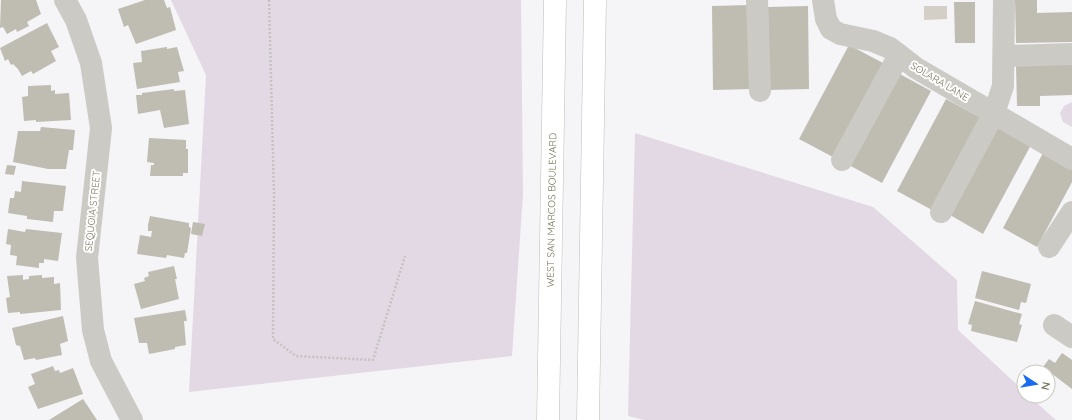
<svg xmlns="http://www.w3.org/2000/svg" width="1072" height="420" viewBox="0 0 1072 420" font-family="Quicksand,sans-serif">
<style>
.green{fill:#e3d9e4}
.water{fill:#d3cfc6}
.building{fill:#bfbcb2}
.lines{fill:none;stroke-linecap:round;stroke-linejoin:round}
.major-casing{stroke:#bfbeb7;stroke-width:23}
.path{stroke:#c4c3c0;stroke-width:2.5;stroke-dasharray:2 2;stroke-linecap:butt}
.minor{stroke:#cccac4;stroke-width:22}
.major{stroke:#fff;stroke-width:22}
.labels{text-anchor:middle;stroke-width:4;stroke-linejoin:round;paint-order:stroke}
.street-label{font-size:10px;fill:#7b765c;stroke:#fff}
</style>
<rect width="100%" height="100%" fill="#f5f4f7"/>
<g class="green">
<polygon points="171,0 521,0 523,194 512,356 189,392 206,75"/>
<polygon points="1072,102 1072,127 1063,122 1060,113 1064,106"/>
<polygon points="635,133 873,207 957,280 958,330 1024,391 1024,396 1029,396 1056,420 644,420 628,416"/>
</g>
<polygon class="water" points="924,6 947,6 947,19 924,20"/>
<g class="building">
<polygon points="1,0 36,0 41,14 27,22 29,26 17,32 16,29 7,34 3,27 0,28"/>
<polygon points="145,0 164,0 167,8 170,7 176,30 136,44 128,25 124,27 118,9"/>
<polygon points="1015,0 1037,0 1037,13 1072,12 1072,42 1016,43"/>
<polygon points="954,2 975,2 975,43 955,43"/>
<polygon points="750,5 751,89 713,90 712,6"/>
<polygon points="808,6 809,89 769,90 768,7"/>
<polygon points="47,23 59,47 51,51 56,61 33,74 31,71 22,76 18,69 13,64 11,65 8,59 5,61 0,48"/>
<polygon points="849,45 883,63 833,157 799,139"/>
<polygon points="167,47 167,49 177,47 184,71 178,72 180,82 137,89 133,63 142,62 141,51"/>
<polygon points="1016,65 1072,65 1072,95 1040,96 1040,106 1017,106"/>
<polygon points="898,73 931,91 882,183 849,165"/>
<polygon points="51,85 51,91 55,90 55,94 69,93 71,120 36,122 36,120 24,121 22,97 28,96 28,86"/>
<polygon points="174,89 174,91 185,90 189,124 164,128 160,110 138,114 136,95 142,95 142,93"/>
<polygon points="946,99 981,118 932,210 897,191"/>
<polygon points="999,125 1032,143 983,234 950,215"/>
<polygon points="41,127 75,130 73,150 69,150 66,169 48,169 13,162 18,131 40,131"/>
<polygon points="149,138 186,140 186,149 188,149 188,173 183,173 183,176 150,176 151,165 154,165 154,163 147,162"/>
<polygon points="1043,153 1072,168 1072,182 1037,247 1003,228"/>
<polygon points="7,165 16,166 14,175 5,174"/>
<polygon points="22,181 66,186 63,211 54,211 53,222 27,219 27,216 8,213 10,198 14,198 15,191 21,192"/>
<polygon points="150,216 189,223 189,227 191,228 187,253 185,253 184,258 167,255 166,258 137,254 140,235 151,237 152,231 148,231 148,225"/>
<polygon points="193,222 205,224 202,236 191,234"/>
<polygon points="8,229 25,232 26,229 62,233 58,261 44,259 44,263 39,263 39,268 16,265 17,256 10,255 11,245 6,244"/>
<polygon points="174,266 177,279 175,279 179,299 141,309 134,284 145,281 144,278 149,276 148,272"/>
<polygon points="982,271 1031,284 1026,303 1021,302 1019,310 975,298"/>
<polygon points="23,275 23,280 29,279 29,276 42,275 42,278 54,277 54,284 60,283 61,310 20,314 20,312 8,313 6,298 10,297 7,276"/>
<polygon points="975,301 1022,314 1019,324 1022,325 1017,342 971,331 972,325 968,324"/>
<polygon points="185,310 187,321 184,321 186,345 175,347 175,349 149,354 147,343 139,343 134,318"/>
<polygon points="63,316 68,341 60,344 62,355 36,360 35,358 24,360 20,346 16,345 12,328"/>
<polygon points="1062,353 1072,360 1072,389 1043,367 1049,359 1055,363"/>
<polygon points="53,366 55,371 59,370 60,373 73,368 83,394 38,409 28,387 35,384 31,374"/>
<polygon points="83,399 97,420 49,420"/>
</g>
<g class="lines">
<g class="major-casing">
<g id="major">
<polyline points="548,420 555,0"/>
<polyline points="588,420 595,0"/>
</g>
</g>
<polyline class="path" points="269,0 274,195 273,339 296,356 373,360 405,256"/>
<g class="minor">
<polyline points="65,0 76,20 91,63 101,128 87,258 93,330 101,361 132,420"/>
<polyline points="757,0 760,91"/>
<polyline points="823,0 826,19 831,29 840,34 873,41 890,48 916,68 1072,159"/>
<polyline points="1004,56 1072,54"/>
<polyline points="842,160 899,55"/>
<polyline points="941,212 994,113 1003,86 1004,0"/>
<polyline points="1049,247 1072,212"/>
<polyline points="1054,325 1072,337"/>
</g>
<use href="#major" class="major"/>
</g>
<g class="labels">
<g class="street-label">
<text transform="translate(940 81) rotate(31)" y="4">SOLARA LANE</text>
<text transform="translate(551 210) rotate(-89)" y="4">WEST SAN MARCOS BOULEVARD</text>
<text transform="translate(92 211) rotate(-84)" y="4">SEQUOIA STREET</text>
</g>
</g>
<g transform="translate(1036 384) rotate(102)"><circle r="19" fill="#ffffff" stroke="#cac8be"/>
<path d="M0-3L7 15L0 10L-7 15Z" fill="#196cf1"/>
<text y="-6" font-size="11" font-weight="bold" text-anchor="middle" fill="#7b765c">N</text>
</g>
</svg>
